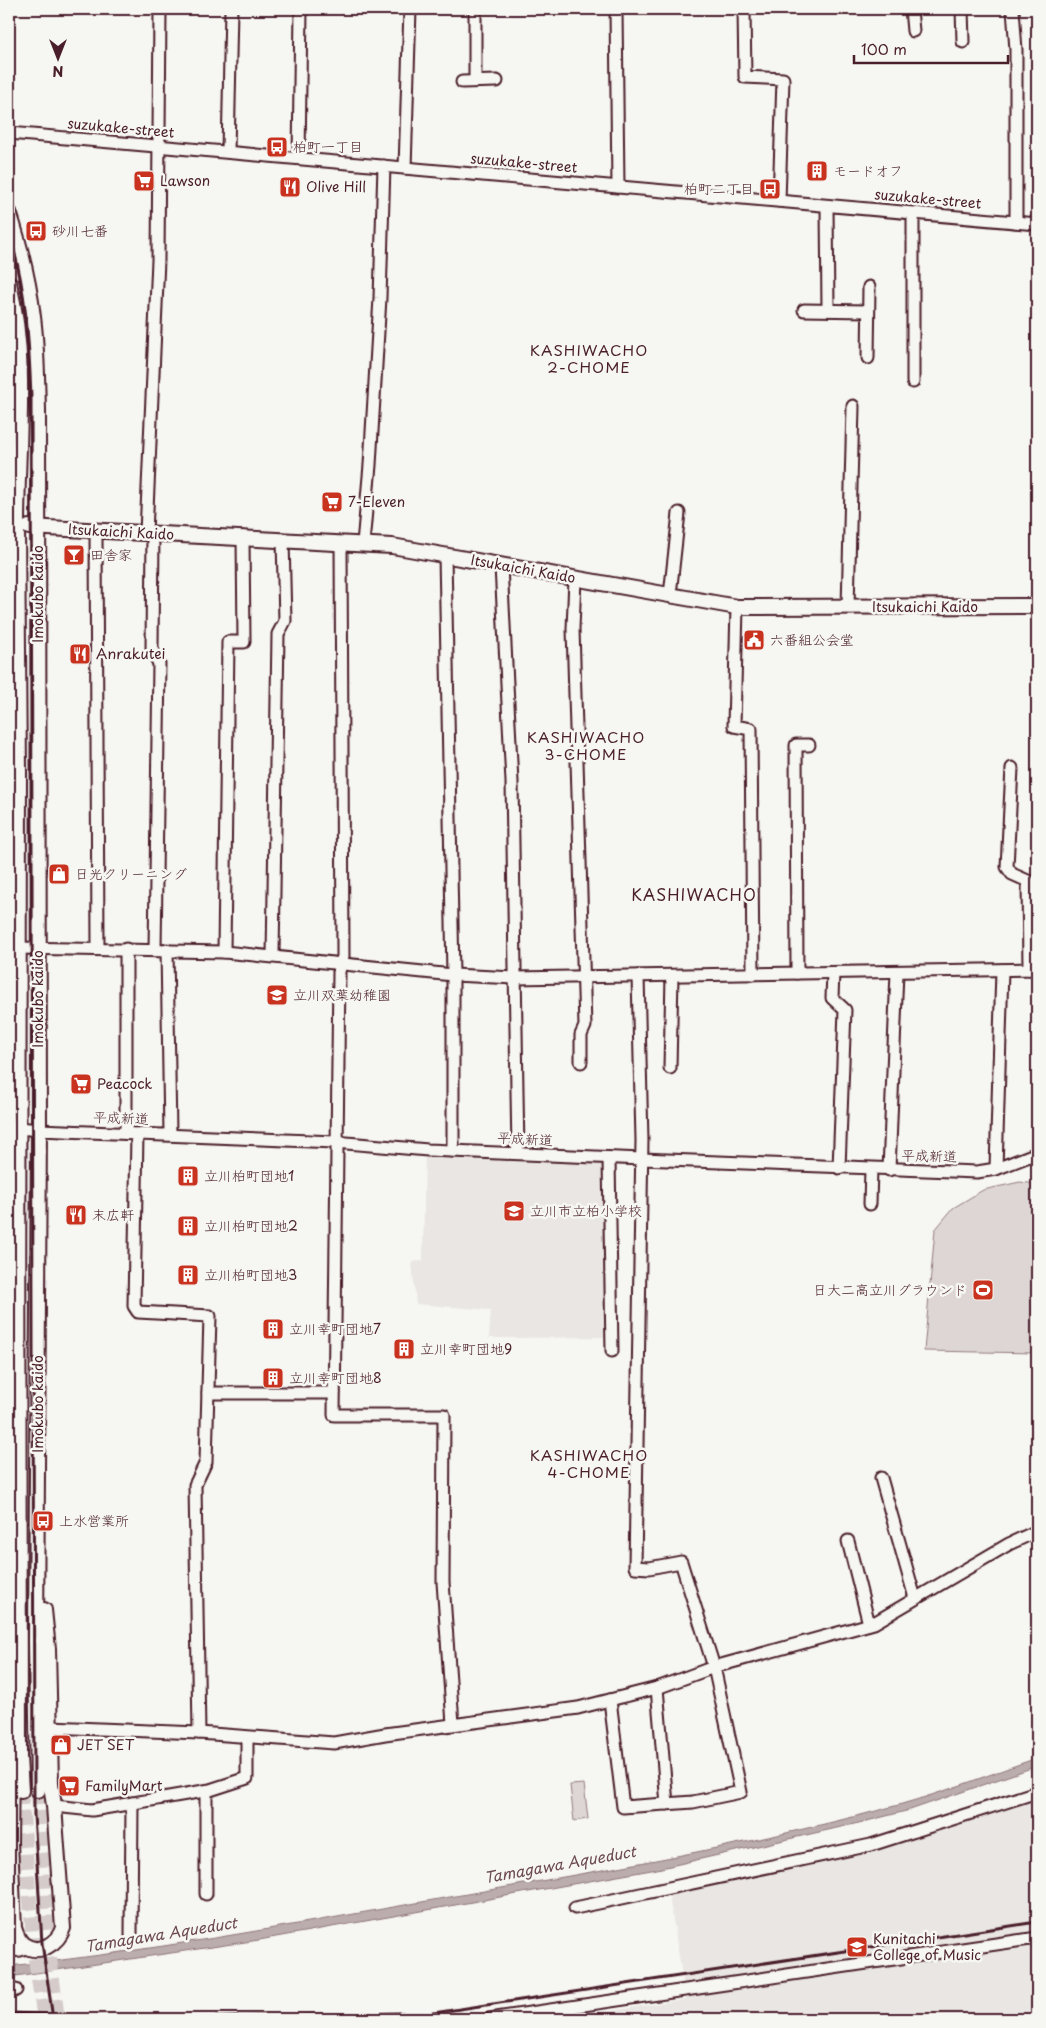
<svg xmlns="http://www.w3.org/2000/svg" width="1046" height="2028" viewBox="0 0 1046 2028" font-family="'Playpen Sans','Klee One',sans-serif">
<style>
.built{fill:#e9e6e3}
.green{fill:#ddd6d5;stroke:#947a80}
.water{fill:#bbadae;stroke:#8e747a}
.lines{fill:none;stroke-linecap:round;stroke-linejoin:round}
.major-tunnel{stroke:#d4cbca;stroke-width:14;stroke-dasharray:14 7;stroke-linecap:butt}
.minor-casing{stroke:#4a1f2b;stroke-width:15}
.major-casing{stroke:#4a1f2b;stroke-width:18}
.minor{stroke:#f6f6f2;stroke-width:11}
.major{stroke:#f6f6f2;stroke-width:14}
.rail{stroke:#4a1f2b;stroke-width:3}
.labels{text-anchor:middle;stroke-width:5;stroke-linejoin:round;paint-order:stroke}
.street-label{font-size:14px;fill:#4a1f2b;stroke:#f6f6f2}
.poi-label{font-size:14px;fill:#4a1f2b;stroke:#f6f6f2;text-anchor:start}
.neighbourhood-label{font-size:15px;letter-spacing:1px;fill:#4a1f2b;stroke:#f6f6f2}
.water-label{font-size:15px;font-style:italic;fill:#6c4a52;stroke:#f6f6f2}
.quarter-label{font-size:16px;letter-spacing:1px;fill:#4a1f2b;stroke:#f6f6f2}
</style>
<rect width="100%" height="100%" fill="#f6f6f2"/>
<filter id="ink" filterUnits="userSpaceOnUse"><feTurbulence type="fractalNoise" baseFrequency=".02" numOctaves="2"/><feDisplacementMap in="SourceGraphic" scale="10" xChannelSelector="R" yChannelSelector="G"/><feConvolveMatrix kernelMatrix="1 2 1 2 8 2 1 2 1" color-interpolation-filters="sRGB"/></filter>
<g filter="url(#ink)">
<g class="built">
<polygon points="425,1154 604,1162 604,1337 489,1338 491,1310 416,1304 412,1262 423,1261"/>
<polygon points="1037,1795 1037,2019 562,2019 686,1999 669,1895 877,1850"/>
</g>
<g class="green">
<polygon points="1020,1182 1037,1184 1037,1353 924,1351 935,1230 953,1208 983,1190"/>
<polygon points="584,1784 588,1819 574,1821 570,1785"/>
</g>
<path class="water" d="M1037 1758V1766L910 1810 863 1822 657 1869 259 1940 9 1977V1966C145 1952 281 1927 416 1903 579 1874 743 1848 902 1804 948 1791 993 1773 1037 1758Z"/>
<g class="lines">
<g class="major-tunnel">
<polyline points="38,1790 49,1950 58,2019"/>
<polyline points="21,1791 34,1952 44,2019"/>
</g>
<g class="minor-casing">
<g id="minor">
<polyline points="475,9 475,81"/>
<polyline points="616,9 618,187"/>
<polyline points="744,9 745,77 783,79 779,201"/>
<polyline points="911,9 913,31"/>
<polyline points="962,9 963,42"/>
<polyline points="1013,9 1016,50 1016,222"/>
<polyline points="462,82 497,81"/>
<polyline points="9,133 1037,224"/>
<polyline points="228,152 231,9"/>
<polyline points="299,158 301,9"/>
<polyline points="405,168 410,9"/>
<polyline points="827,206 828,310"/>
<polyline points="804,310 868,311"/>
<polyline points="868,358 869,287"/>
<polyline points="913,382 913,213"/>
<polyline points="96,531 98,949"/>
<polyline points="146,533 158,260 160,9"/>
<polyline points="153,533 152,649 159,664 155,950"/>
<polyline points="341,543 343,956 339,972 334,1415 444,1415 443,1582 453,1724"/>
<polyline points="363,544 370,465 380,298 384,166"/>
<polyline points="445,555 453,975 453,1151"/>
<polyline points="501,566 512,782 518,1153"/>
<polyline points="575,578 573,629 585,1026 581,1035 581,1062"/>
<polyline points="670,595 679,513"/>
<polyline points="737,607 734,726 751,729 753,974"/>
<polyline points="848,607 853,406"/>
<polyline points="1012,768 1007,867 1012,874 1028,881 1029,969"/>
<polyline points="18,948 224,952 453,975 515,978 1037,969"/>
<polyline points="167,950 170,1134"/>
<polyline points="224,952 228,642 244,642 243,537"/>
<polyline points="273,956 278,634 285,621 283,540"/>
<polyline points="797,973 796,745 809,745"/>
<polyline points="833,973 832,998 845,1010 839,1168"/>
<polyline points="670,1068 672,976"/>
<polyline points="9,1127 39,1130 335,1142 428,1150 642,1159 977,1172 996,1169 1037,1153"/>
<polyline points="126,1133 126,949"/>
<polyline points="137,1134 134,1306 138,1312 210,1316 206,1462 195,1485 199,1733"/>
<polyline points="609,1158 612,1351"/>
<polyline points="996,1169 1002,970"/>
<polyline points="889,1170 897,972"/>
<polyline points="870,1204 871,1169"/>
<polyline points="208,1393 334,1393"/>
<polyline points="881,1478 915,1598"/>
<polyline points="848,1541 869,1624"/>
<polyline points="657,1688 667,1804"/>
<polyline points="610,1700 623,1807 693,1802 741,1792 714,1667 681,1562 649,1568 635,1567 642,1140 638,976"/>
<polyline points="50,1727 199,1733 334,1743 385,1734 578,1708 657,1688 714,1667 874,1623 1009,1544 1037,1531"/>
<polyline points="54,1806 92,1810 210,1790 247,1778 247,1738"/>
<polyline points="206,1894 206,1791"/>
<polyline points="575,1908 871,1845 1037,1792"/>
<polyline points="131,1935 132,1803"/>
<polyline points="9,1951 21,1950"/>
<polyline points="9,1993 16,1990"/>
<polyline points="489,2019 1037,1938"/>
</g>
</g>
<g class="major-casing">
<g id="major">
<path d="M9 212C20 246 29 281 33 317 37 347 37 379 38 409L39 1130 36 1641 38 1790"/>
<path d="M9 283C28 363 17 445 17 527 17 608 19 690 19 771 17 1100 19 1428 19 1757L21 1791"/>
<polyline points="29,527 392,546 737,607 1037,606"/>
<path d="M11 1763 10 1843 14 1928C16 1934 18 1941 24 1945 39 1956 58 1943 63 1928L54 1806 51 1784 48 1649 44 1610"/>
</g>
</g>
<use href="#minor" class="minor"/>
<use href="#major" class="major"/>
<g class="rail">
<path d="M9 233C26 286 29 341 31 397L34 1815 42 1943 53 2019"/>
<polyline points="9,2013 155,2019"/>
<polyline points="163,2019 403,2013"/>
<polyline points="394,2019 1037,1922"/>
</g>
</g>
</g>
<defs>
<g id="bus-square" transform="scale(1.125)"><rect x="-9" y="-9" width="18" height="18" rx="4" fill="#c8321e" stroke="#f6f6f2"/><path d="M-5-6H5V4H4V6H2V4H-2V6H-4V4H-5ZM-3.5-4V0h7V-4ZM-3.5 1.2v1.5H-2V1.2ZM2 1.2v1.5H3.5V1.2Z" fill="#fff"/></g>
<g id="building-square" transform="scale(1.125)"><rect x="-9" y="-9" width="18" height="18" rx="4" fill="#c8321e" stroke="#f6f6f2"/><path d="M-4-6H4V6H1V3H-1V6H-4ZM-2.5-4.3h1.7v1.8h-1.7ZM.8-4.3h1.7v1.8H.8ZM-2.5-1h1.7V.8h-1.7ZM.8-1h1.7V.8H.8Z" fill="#fff"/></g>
<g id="supermarket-square" transform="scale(1.125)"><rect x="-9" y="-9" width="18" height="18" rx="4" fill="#c8321e" stroke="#f6f6f2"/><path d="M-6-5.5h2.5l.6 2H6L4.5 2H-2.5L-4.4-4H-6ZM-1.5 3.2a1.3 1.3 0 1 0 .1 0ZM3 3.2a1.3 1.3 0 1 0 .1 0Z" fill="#fff"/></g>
<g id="restaurant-square" transform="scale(1.125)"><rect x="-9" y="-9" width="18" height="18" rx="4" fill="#c8321e" stroke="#f6f6f2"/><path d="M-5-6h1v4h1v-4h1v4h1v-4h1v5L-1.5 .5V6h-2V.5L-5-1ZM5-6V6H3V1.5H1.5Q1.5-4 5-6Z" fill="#fff"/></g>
<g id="bar-square" transform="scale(1.125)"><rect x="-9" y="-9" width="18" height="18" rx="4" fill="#c8321e" stroke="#f6f6f2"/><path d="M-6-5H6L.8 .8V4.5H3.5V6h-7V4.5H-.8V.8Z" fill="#fff"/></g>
<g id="civic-square" transform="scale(1.125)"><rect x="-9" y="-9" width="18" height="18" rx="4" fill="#c8321e" stroke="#f6f6f2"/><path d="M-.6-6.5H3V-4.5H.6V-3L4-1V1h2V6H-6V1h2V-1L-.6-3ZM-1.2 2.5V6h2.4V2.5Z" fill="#fff"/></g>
<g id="shop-square" transform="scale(1.125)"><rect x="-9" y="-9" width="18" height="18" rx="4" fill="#c8321e" stroke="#f6f6f2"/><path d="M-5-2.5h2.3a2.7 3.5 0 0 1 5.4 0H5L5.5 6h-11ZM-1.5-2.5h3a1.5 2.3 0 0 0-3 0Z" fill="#fff"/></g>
<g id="school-square" transform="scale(1.125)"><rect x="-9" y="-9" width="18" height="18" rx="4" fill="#c8321e" stroke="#f6f6f2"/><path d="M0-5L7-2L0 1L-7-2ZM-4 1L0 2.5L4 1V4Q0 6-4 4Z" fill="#fff"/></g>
<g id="stadium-square" transform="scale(1.125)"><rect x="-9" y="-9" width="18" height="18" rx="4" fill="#c8321e" stroke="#f6f6f2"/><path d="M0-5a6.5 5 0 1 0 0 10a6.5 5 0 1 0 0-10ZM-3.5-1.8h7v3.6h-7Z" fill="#fff"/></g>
<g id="university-square" transform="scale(1.125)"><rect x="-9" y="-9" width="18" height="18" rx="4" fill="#c8321e" stroke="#f6f6f2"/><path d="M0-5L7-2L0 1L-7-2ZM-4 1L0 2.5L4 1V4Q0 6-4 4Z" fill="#fff"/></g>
</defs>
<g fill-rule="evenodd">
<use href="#bus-square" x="277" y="147"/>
<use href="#building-square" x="817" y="171"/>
<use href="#supermarket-square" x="144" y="181"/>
<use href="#restaurant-square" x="290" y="187"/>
<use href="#bus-square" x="770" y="189"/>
<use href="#bus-square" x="36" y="231"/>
<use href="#supermarket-square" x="332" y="502"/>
<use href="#bar-square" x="74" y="555"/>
<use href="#civic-square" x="754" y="640"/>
<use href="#restaurant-square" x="80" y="654"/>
<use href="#shop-square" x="59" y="874"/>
<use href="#school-square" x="277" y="995"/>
<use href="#supermarket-square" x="81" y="1084"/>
<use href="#building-square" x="188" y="1176"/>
<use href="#school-square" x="514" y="1211"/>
<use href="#restaurant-square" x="76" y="1215"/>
<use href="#building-square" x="188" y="1226"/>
<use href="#building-square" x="188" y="1275"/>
<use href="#stadium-square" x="983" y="1290"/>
<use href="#building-square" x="273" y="1329"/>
<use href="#building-square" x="404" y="1349"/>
<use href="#building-square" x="273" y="1378"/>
<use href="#bus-square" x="43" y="1521"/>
<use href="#shop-square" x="61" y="1745"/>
<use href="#supermarket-square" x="69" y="1786"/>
<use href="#university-square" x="857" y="1947"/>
</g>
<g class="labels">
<g class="street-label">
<text transform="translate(121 128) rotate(5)" y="5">suzukake-street</text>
<text transform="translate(524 163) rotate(5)" y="5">suzukake-street</text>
<text transform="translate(928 199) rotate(5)" y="5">suzukake-street</text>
<text transform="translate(121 532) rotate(3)" y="5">Itsukaichi Kaido</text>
<text transform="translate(523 569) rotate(10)" y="5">Itsukaichi Kaido</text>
<text transform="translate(38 594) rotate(-90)" y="5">Imokubo kaido</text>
<text x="925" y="612">Itsukaichi Kaido</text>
<text transform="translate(38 999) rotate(-90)" y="5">Imokubo kaido</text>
<text transform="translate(121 1118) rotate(2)" y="5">平成新道</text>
<text transform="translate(525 1139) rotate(3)" y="5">平成新道</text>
<text transform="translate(929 1156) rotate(1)" y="5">平成新道</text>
<text transform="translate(38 1404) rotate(-90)" y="5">Imokubo kaido</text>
</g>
<g class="poi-label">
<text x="293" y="152">柏町一丁目</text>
<text x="833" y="176">モードオフ</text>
<text x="160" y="186">Lawson</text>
<text x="306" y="192">Olive Hill</text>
<text x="754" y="194" text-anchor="end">柏町二丁目</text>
<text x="52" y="236">砂川七番</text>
<text x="348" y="507">7-Eleven</text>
<text x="90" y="560">田舎家</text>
<text x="770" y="645">六番組公会堂</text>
<text x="96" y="659">Anrakutei</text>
<text x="75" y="879">日光クリーニング</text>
<text x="293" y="1000">立川双葉幼稚園</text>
<text x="97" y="1089">Peacock</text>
<text x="204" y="1181">立川柏町団地1</text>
<text x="530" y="1216">立川市立柏小学校</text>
<text x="92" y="1220">末広軒</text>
<text x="204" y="1231">立川柏町団地2</text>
<text x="204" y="1280">立川柏町団地3</text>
<text x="967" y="1295" text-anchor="end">日大二高立川グラウンド</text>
<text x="289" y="1334">立川幸町団地7</text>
<text x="420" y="1354">立川幸町団地9</text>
<text x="289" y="1383">立川幸町団地8</text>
<text x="59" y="1526">上水営業所</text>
<text x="77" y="1750">JET SET</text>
<text x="85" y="1791">FamilyMart</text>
<text x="873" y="1944">Kunitachi<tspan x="873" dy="16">College of Music</tspan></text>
</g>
<g class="neighbourhood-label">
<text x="589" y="356">KASHIWACHO<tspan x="589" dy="17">2-CHOME</tspan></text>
<text x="586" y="743">KASHIWACHO<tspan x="586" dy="17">3-CHOME</tspan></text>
<text x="589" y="1461">KASHIWACHO<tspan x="589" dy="17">4-CHOME</tspan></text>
</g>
<g class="water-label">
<text transform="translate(560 1865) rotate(-10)" y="5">Tamagawa Aqueduct</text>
<text transform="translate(161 1935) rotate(-9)" y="5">Tamagawa Aqueduct</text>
</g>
<g class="quarter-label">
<text x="694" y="901">KASHIWACHO</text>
</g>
</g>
<rect width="1046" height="2028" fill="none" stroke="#f6f6f2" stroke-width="30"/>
<rect x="15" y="15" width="1016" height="1998" fill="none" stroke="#4a1f2b" stroke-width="2" filter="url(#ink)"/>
<g transform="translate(58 58) rotate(180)" stroke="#f6f6f2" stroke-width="4" paint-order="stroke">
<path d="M0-4L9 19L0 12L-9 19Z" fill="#4a1f2b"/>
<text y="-8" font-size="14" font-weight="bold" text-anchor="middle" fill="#4a1f2b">N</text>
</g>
<path d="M854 55v8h154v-8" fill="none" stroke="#4a1f2b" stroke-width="2.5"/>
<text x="861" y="55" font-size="15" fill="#4a1f2b" stroke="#f6f6f2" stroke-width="4" paint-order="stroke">100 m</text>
</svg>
